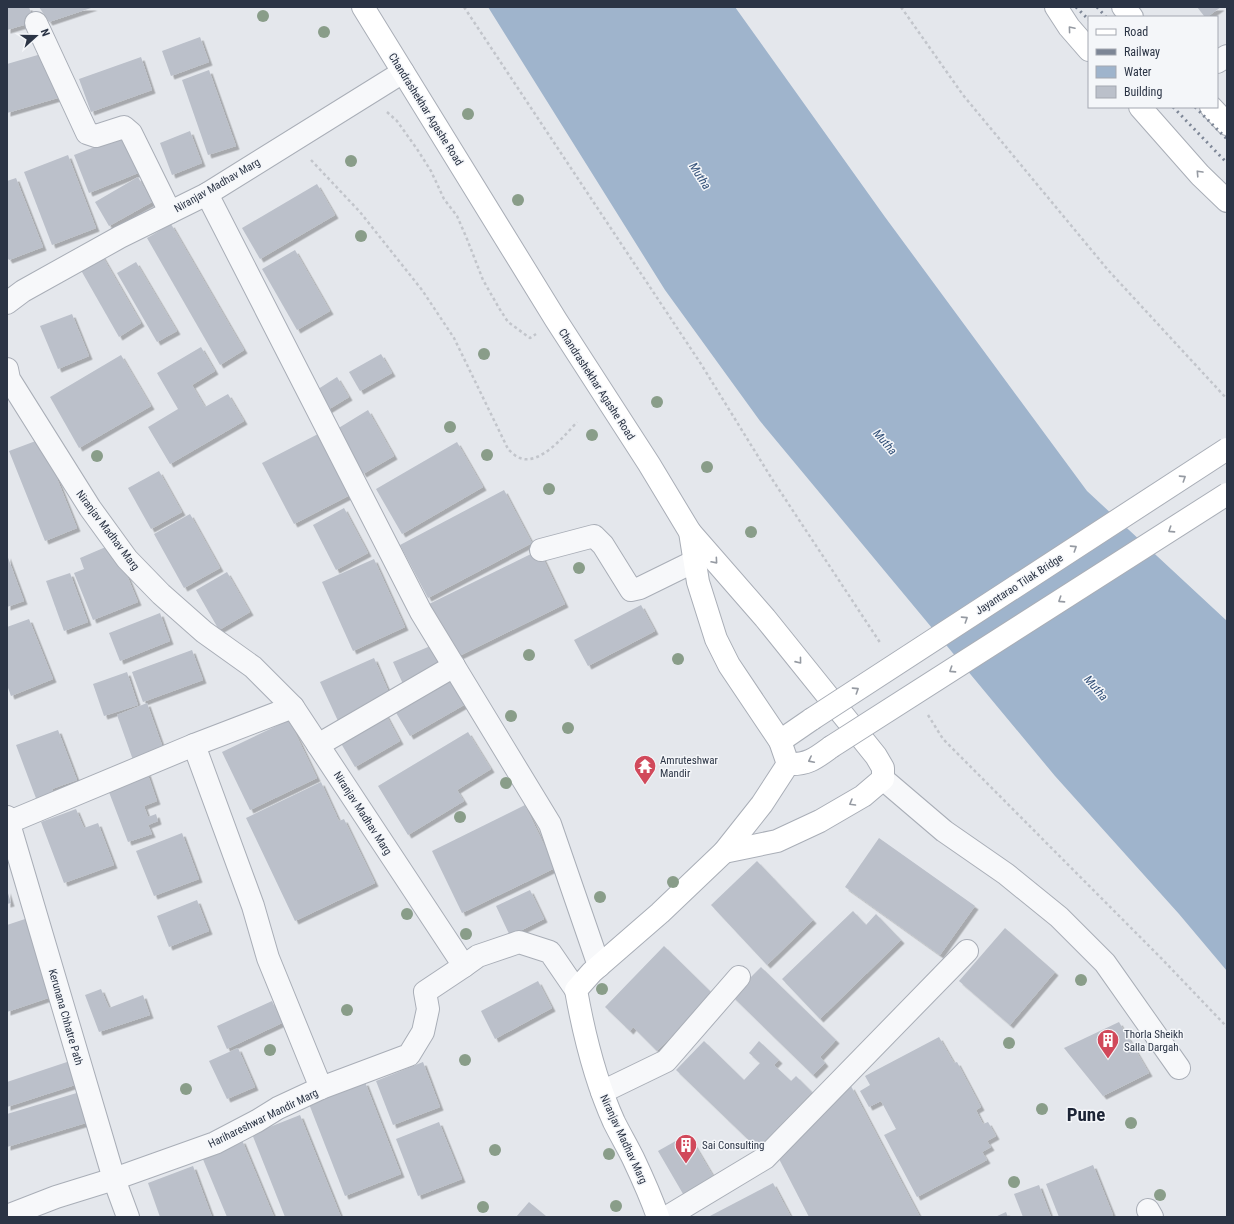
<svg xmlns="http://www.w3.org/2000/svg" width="1234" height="1224" viewBox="0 0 1234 1224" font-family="'Roboto Condensed',sans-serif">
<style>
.water{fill:#9fb4cc}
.building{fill:#bbc0ca;filter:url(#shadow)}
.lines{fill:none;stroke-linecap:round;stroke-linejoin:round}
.street-casing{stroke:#a9aeb7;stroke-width:24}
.secondary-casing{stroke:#a9aeb7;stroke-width:24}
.path{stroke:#c2c5cb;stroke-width:2.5;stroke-dasharray:3 3;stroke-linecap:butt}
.street{stroke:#f7f8fa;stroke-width:22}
.secondary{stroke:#fff;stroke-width:22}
.rail{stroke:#7d8696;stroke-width:3;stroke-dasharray:2 4;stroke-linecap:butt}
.secondary-bridge-casing{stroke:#a9aeb7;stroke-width:24;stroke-linecap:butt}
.secondary-bridge{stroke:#fff;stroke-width:22}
.tree{fill:#899d89}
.oneway{stroke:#959aa2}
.labels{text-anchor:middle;stroke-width:3;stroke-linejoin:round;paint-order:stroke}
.street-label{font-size:11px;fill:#2b3445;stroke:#f4f6f9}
.poi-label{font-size:11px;fill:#2b3445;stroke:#f4f6f9;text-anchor:start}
.water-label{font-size:12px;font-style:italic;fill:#34527a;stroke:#f4f6f9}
.town-label{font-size:19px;font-weight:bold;fill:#1d2536;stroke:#f4f6f9}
</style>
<defs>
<filter id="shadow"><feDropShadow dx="3.5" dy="3.5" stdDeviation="0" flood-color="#0004"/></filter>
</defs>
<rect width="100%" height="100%" fill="#e4e7ec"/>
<polygon class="water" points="488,7 735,7 885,217 1087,491 1227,621 1227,971 1179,914 1055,776 760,421 665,290"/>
<g class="building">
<polygon points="7,7 29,7 34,22 7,30"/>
<polygon points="39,7 94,7 49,22"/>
<polygon points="1197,7 1221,7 1207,17 1205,17"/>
<polygon points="200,37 209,62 171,76 162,51"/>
<polygon points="48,52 61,97 7,113 7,64"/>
<polygon points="141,57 152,90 91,112 79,79"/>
<polygon points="209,70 236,146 208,155 182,80"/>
<polygon points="190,131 202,163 172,175 160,143"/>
<polygon points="128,134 143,171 89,193 74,155"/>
<polygon points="68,155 96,228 52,245 24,172"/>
<polygon points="138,177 152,202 109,226 95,202"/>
<polygon points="16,178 43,247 9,260 7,257 7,181"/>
<polygon points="317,184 335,215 260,259 242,228"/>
<polygon points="171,224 244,350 220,365 147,238"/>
<polygon points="295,250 330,311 297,330 262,269"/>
<polygon points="100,252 141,323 119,337 78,265"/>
<polygon points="136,262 177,331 157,342 117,273"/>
<polygon points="72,314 89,356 58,369 40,326"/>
<polygon points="201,347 215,371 192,385 205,407 228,394 244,421 170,464 148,427 178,409 157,373"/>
<polygon points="381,354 392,373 360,391 349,372"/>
<polygon points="121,355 151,406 79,448 50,397"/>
<polygon points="337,377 349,397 326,411 315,391"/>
<polygon points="368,410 394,456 363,474 337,429"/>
<polygon points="318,434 350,495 294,524 262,463"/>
<polygon points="41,439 77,528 45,541 9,451"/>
<polygon points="457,442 483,487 402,534 376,489"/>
<polygon points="159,471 182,512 151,529 128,488"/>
<polygon points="504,490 532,543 428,598 400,545"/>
<polygon points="344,508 368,553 336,570 313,525"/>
<polygon points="190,514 220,568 184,588 154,534"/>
<polygon points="108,546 113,558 119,556 138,602 93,620 74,573 84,569 80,558"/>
<polygon points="539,550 565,604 453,659 427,605"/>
<polygon points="7,555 24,601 7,607"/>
<polygon points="374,559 405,627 353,651 322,582"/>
<polygon points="227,572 250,612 219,630 196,590"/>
<polygon points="70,573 88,622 64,631 46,581"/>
<polygon points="641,605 655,631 588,666 574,640"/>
<polygon points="160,613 170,641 120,661 109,633"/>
<polygon points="29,619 53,679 11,696 7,685 7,627"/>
<polygon points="435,644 445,666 403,684 393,662"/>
<polygon points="192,650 203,680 143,702 132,672"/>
<polygon points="374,658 391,697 338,721 320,682"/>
<polygon points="127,672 138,705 104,716 93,684"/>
<polygon points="449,679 464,705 410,736 395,711"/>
<polygon points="147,703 163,748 133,760 117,715"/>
<polygon points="385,713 400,741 355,767 339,740"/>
<polygon points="289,720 317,778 250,810 222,752"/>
<polygon points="58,730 77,780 52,789 54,794 37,801 16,745"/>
<polygon points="468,732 491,769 457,790 464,801 408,835 378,786"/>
<polygon points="147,772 157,801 144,806 148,817 156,814 158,821 148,825 152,834 128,842 107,787"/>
<polygon points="321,782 339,821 344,819 375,883 295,921 246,818"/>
<polygon points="525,805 555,868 462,913 432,851"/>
<polygon points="76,809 84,828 98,823 114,865 64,883 41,822"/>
<polygon points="182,833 199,879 154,896 136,851"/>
<polygon points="879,838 975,906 940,955 845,887"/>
<polygon points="757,861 813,920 767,965 711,905"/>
<polygon points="7,890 11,903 7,904"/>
<polygon points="530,890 544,919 510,936 496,906"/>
<polygon points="197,900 209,931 169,947 157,916"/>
<polygon points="853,911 866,925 876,914 901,940 820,1019 782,979"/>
<polygon points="28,918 54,996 7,1012 7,925"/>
<polygon points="1005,928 1055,972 1010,1025 959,981"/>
<polygon points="664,946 713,994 657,1051 633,1027 630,1031 605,1007"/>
<polygon points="761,967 836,1040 820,1057 825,1063 813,1075 732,996"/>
<polygon points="538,981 552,1008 495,1039 481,1011"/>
<polygon points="101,989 109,1008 143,995 150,1015 99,1032 85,995"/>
<polygon points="272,1001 282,1023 227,1049 217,1026"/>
<polygon points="1119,1022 1149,1073 1103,1096 1064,1048"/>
<polygon points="939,1037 954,1063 957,1062 981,1107 976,1110 983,1124 988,1122 996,1136 987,1141 991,1147 982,1152 987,1160 917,1197 884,1135 896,1129 881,1101 869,1107 860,1091 870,1085 865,1076"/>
<polygon points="704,1041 744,1080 760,1063 749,1053 759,1041 779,1060 774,1065 791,1081 796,1076 812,1092 758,1149 676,1070"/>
<polygon points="238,1048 255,1087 227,1099 209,1061"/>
<polygon points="70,1061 78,1084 7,1107 7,1082"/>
<polygon points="423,1062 440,1107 393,1125 376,1081"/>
<polygon points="365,1082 401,1174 345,1196 309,1104"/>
<polygon points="851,1086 920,1217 809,1217 778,1157"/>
<polygon points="80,1092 89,1122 7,1147 7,1114"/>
<polygon points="300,1115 341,1217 285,1217 252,1134"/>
<polygon points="439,1122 462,1179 418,1196 396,1139"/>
<polygon points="688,1134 716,1181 686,1199 658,1151"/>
<polygon points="242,1140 274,1217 227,1217 202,1157"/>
<polygon points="1093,1165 1113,1215 1109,1217 1059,1217 1046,1184"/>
<polygon points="193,1166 212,1217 160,1217 148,1183"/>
<polygon points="773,1183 791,1217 708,1217"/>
<polygon points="1039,1185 1051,1217 1023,1217 1014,1194"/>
<polygon points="529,1202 547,1217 516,1217"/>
<polygon points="1006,1212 1008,1217 995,1217"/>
</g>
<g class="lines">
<g class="street-casing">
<g id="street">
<polyline points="36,23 87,133 96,136 124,127 131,133 170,212"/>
<polyline points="1217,62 1227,56"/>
<polyline points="207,194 421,612 550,824 599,966"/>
<polyline points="7,303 23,291 120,237 207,194 403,72"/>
<polyline points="7,369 9,379 90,508 127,559 161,594 204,632 253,667 293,707 464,966 478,956 519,942 550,952 576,990"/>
<polyline points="541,550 594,536 603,545 631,590 640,588 695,561"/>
<polyline points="194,745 253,906 268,958 321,1088"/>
<polyline points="318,745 454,666"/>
<polyline points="883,779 944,831 1006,874 1059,917 1105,963 1179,1068"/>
<polyline points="7,817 114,1179 128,1217"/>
<polyline points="7,823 194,745 293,707"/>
<polyline points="602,1092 666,1061 739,977"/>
<polyline points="1148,1210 1152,1217"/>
<polyline points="7,1216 56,1197 114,1179 215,1143 257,1121 278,1108 321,1088 409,1055 423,1032 428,1009 425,992 464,966"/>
<polyline points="667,1217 765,1158 967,951"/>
</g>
</g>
<g class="secondary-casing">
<g id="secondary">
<polyline points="363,7 556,320 649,464 690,532 698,582 716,639 729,665 780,741 788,764"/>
<polyline points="1056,7 1069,27 1089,50"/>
<polyline points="1123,7 1132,17"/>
<polyline points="1140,107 1200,175 1227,201"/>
<polyline points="1211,107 1227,124"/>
<polyline points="690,532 765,618 876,756 883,768 883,779 863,796 820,821 777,841 724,852"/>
<polyline points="780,741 812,719"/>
<path d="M788 764C808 765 816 758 831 747"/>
<path d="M658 1217C651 1197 642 1177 633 1158 627 1146 620 1134 614 1122 595 1080 584 1035 576 990L592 972 660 913 724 852 762 804 788 764"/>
</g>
</g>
<g class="path">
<polyline points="464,7 701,364 772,479 881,644"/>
<polyline points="901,7 963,95 1108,270 1227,399"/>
<polyline points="387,112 397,121 417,149 431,171 444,199 457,216 467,239 483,280 499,308 508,322 530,338 536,334"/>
<path d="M311 160 360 212 422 290 454 338 508 449C511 452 516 457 520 458 540 466 566 434 577 422"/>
<polyline points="928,715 943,739 1161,958 1227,1027"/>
</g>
<use href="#street" class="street"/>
<use href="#secondary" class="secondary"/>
<g class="rail">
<polyline points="1076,7 1089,20"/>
<polyline points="1097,7 1106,17"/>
<polyline points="1173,107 1227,163"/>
<polyline points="1195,107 1227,139"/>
</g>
<g class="secondary-bridge-casing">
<g id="secondary-bridge">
<polyline points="812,719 1227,449"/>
<polyline points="831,747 1227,494"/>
</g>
</g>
<use href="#secondary-bridge" class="secondary-bridge"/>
</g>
<g class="tree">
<circle cx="263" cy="16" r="6"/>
<circle cx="324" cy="32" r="6"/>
<circle cx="468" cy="114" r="6"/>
<circle cx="351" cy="161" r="6"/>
<circle cx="518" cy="200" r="6"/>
<circle cx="361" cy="236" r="6"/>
<circle cx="484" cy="354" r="6"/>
<circle cx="657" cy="402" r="6"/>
<circle cx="450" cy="427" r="6"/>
<circle cx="592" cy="435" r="6"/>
<circle cx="487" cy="455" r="6"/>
<circle cx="97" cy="456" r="6"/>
<circle cx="707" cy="467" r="6"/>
<circle cx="549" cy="489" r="6"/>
<circle cx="751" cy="532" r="6"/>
<circle cx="579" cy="568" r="6"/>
<circle cx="529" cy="655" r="6"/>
<circle cx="678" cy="659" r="6"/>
<circle cx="511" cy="716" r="6"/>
<circle cx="568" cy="728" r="6"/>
<circle cx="506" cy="783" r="6"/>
<circle cx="460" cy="817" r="6"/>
<circle cx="673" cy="882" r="6"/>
<circle cx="600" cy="897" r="6"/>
<circle cx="407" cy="914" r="6"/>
<circle cx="466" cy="934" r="6"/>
<circle cx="1081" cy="980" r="6"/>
<circle cx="602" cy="989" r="6"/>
<circle cx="347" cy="1010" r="6"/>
<circle cx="1009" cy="1043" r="6"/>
<circle cx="270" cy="1050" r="6"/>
<circle cx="465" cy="1060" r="6"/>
<circle cx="186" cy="1089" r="6"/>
<circle cx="1042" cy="1109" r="6"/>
<circle cx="1131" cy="1123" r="6"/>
<circle cx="495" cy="1150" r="6"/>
<circle cx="609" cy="1154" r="6"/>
<circle cx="1014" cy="1182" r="6"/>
<circle cx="1160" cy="1195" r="6"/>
<circle cx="616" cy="1206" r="6"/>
<circle cx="483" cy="1207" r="6"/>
</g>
<defs><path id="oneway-chevron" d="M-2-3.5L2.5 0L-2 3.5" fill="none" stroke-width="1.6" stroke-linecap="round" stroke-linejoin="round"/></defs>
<g class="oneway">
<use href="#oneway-chevron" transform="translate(1071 29) rotate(-130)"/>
<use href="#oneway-chevron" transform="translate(1199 173) rotate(-133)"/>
<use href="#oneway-chevron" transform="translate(1183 478) rotate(-33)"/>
<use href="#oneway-chevron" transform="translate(1171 530) rotate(147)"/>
<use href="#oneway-chevron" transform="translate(1074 548) rotate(-33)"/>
<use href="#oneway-chevron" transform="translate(715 561) rotate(49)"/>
<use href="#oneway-chevron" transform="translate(1061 600) rotate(147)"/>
<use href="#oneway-chevron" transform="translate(965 619) rotate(-33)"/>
<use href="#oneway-chevron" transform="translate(799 661) rotate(51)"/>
<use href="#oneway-chevron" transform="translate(952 670) rotate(147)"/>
<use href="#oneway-chevron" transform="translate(856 690) rotate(-33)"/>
<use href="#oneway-chevron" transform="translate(811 760) rotate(153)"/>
<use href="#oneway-chevron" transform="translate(852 803) rotate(150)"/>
</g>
<defs>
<g id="temple-pin" transform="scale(1.15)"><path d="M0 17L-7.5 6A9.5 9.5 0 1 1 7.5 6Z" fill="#d1495b" stroke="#f4f6f9"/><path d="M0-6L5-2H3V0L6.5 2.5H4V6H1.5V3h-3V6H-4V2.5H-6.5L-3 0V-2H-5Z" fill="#fff"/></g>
<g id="building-pin" transform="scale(1.15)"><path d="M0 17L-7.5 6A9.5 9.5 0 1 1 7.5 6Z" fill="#d1495b" stroke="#f4f6f9"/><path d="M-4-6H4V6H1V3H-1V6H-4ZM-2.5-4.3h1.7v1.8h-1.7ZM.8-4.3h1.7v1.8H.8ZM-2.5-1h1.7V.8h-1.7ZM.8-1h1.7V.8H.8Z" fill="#fff"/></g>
</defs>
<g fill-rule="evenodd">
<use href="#temple-pin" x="645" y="766"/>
<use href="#building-pin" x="1108" y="1040"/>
<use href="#building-pin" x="686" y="1145"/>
</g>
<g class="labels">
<g class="street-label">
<text transform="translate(426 109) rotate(58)" y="4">Chandrashekhar Agashe Road</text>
<text transform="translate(217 185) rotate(-30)" y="4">Niranjav Madhav Marg</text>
<text transform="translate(597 384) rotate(57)" y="4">Chandrashekhar Agashe Road</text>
<text transform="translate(108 530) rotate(53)" y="4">Niranjav Madhav Marg</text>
<text transform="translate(1019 584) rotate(-33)" y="4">Jayantarao Tilak Bridge</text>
<text transform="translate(363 813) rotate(57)" y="4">Niranjav Madhav Marg</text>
<text transform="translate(66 1017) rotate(74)" y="4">Kerunana Chhatre Path</text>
<text transform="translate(263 1118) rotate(-26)" y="4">Harihareshwar Mandir Marg</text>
<text transform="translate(624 1139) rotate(65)" y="4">Niranjav Madhav Marg</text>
</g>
<g class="poi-label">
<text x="660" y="764">Amruteshwar<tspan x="660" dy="13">Mandir</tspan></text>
<text x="1124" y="1038">Thorla Sheikh<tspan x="1124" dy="13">Salla Dargah</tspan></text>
<text x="702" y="1149">Sai Consulting</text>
</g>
<g class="water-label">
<text transform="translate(700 176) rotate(57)" y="4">Mutha</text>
<text transform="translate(885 442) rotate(49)" y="4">Mutha</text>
<text transform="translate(1096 688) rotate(49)" y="4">Mutha</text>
</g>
<g class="town-label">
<text x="1086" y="1121">Pune</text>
</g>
</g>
<rect width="1234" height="1224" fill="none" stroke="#2b3445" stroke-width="16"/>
<rect x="1088" y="16" width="130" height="92" fill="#f4f6f9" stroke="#a4a8b1"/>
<rect x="1096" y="29" width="20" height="6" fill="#ffffff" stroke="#a4a8b1"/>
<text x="1124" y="36" font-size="12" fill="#2b3445">Road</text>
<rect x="1096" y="49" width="20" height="6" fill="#7d8696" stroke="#a4a8b1"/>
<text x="1124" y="56" font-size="12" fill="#2b3445">Railway</text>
<rect x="1096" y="66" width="20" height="12" fill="#9fb4cc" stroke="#a4a8b1"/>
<text x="1124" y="76" font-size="12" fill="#2b3445">Water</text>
<rect x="1096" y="86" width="20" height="12" fill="#bbc0ca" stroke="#a4a8b1"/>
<text x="1124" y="96" font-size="12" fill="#2b3445">Building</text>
<g transform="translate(36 36) rotate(69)" stroke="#f4f6f9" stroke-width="3" paint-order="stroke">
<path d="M0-3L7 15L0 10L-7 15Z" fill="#2b3445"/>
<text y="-6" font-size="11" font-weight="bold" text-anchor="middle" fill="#2b3445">N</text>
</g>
</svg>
